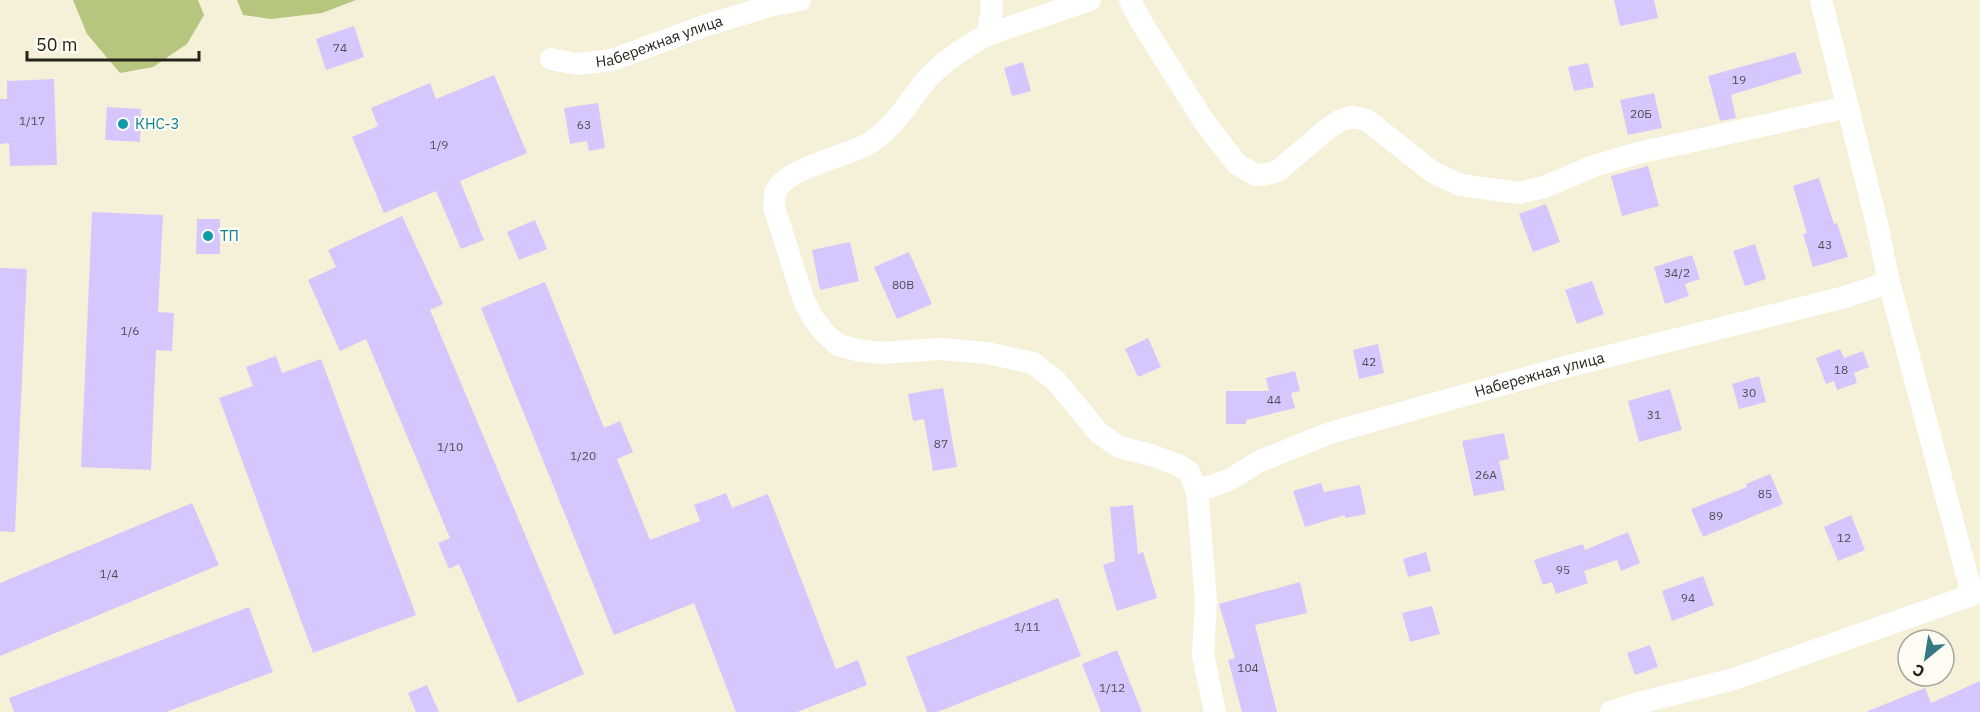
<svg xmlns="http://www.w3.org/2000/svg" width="1980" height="712" viewBox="0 0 1980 712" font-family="'IBM Plex Sans',sans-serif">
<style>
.forest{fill:#b6c67f}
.building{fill:#d5c7fe}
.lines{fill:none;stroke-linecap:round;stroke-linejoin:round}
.street{stroke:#fff;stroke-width:22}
.culture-dot{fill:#0f9aa8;stroke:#fffdf3;stroke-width:2}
.labels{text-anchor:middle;stroke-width:4.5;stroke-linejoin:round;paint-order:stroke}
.number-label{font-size:12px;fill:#514d54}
.street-label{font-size:15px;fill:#25241b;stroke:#fffdf3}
.culture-label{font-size:15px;fill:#0d838f;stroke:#fffdf3;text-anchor:start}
</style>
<rect width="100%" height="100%" fill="#f5f0d8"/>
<g class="forest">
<polygon points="73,0 198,0 204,15 187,44 153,67 120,73 87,34"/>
<polygon points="237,0 356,0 322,13 271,19 243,15"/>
</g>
<g class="building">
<polygon points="1614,0 1654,0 1658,18 1620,26"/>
<polygon points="354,26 364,57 326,70 316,39"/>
<polygon points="1795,52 1802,73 1731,95 1736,118 1720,121 1708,76"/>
<polygon points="1023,62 1031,91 1012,96 1004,68"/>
<polygon points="1588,63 1594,87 1574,91 1568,67"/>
<polygon points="494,75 527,153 460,181 484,240 461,249 436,191 384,213 352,137 378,126 371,108 430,83 436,99"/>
<polygon points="54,79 57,165 10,166 9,143 0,144 0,99 7,99 7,81"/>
<polygon points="1654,93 1662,128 1628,135 1620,100"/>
<polygon points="598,103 605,148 589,151 587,141 570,144 564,108"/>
<polygon points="107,107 141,109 140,142 105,140"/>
<polygon points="1648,166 1659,206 1622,216 1611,176"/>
<polygon points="1819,178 1834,224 1837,223 1848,257 1813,267 1803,234 1807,233 1793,186"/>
<polygon points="1546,204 1560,242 1533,252 1519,214"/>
<polygon points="92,212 163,215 158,312 174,313 172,351 156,350 151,470 81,467"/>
<polygon points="402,216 443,304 430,310 584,674 518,703 459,564 449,569 438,543 450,538 366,339 340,351 308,280 336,267 328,250"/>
<polygon points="197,219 220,219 220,254 196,254"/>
<polygon points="535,220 547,249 519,260 507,232"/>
<polygon points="850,242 859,281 820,290 812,250"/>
<polygon points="1755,244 1766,279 1745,286 1733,251"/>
<polygon points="909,252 932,304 897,319 874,267"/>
<polygon points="1692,255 1700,279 1685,284 1689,296 1665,304 1654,267"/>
<polygon points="0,268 27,269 15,532 0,531"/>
<polygon points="1592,281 1604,314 1577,324 1565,290"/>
<polygon points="545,282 604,428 620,421 633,452 617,459 650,540 700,521 694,505 726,493 732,508 768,494 836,669 858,660 867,685 797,712 736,712 694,603 614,635 481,308"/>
<polygon points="1148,338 1161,367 1138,377 1125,349"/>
<polygon points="1378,344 1384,373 1359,379 1353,350"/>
<polygon points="1840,349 1844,358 1863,351 1869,367 1854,373 1857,383 1837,390 1834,381 1826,384 1816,358"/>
<polygon points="276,356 282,373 321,359 416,615 313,653 219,398 253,386 246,367"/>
<polygon points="1295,371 1300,391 1291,393 1295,408 1246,420 1246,424 1226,424 1226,391 1269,391 1266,378"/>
<polygon points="1759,376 1766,402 1739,409 1732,384"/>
<polygon points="943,388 957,467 933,471 924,419 913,421 908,394"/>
<polygon points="1670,389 1682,430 1639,442 1628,401"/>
<polygon points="1504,433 1509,459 1499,461 1505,490 1474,496 1462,441"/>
<polygon points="1770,474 1783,504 1703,537 1691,509 1747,487 1746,484"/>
<polygon points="1321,483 1324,492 1360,485 1366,514 1345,518 1345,515 1305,527 1293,491"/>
<polygon points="192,503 219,565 0,656 0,583"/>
<polygon points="1133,505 1138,554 1143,552 1157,598 1117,611 1103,565 1115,561 1110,507"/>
<polygon points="1851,515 1865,550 1838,561 1824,527"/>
<polygon points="1628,532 1640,563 1621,571 1617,560 1584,571 1588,583 1556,594 1552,582 1543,585 1534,560 1583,544 1585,550"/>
<polygon points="1426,552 1431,571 1408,577 1403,559"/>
<polygon points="1703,576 1714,605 1672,621 1662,591"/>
<polygon points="1300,582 1307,613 1255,625 1277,712 1242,712 1228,660 1235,658 1219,604"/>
<polygon points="1058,598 1081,656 937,712 927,712 906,657"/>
<polygon points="1432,606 1440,634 1410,642 1402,613"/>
<polygon points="249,607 273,672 166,712 14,712 9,698"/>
<polygon points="1650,645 1658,667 1635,675 1627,653"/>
<polygon points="1117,650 1142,712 1101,712 1082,664"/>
<polygon points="1980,681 1980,712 1868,712 1868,711 1925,688 1931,703"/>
<polygon points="427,685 439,712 416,712 408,693"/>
</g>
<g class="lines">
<g class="street">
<path d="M1090 0 987 35C965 47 945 60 928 78 908 101 895 129 866 145 844 157 784 168 775 193 774 197 775 203 774 207L804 301 813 318 825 333 838 345 857 350 880 353 940 349 987 353 1033 363 1056 381 1099 433 1119 447 1151 455 1178 465 1189 472 1197 491 1206 601 1203 655 1215 712"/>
<polyline points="1130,0 1140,20 1205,123 1237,164 1256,175 1267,174 1278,171 1326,130 1339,121 1351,117 1367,120 1431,171 1460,185 1519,193 1544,187 1594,166 1638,153 1848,107"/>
<polyline points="1821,0 1877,224 1889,282 1972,594"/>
<polyline points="987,35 992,10 991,0"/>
<path id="s1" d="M551 59 578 64 612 60 704 26 773 5 800 0"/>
<path id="s2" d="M1197 491 1229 480 1258 462 1330 433 1565 367 1845 297 1889 282"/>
<polyline points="1611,712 1635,704 1734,679 1980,592"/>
</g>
</g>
<g class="culture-dot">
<circle cx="123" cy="124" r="6"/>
<circle cx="208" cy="236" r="6"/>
</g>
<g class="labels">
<g class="number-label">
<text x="340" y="52">74</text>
<text x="1739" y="84">19</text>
<text x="1641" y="118">20Б</text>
<text x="32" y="125">1/17</text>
<text x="584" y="129">63</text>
<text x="439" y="149">1/9</text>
<text x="1825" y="249">43</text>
<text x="1677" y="277">34/2</text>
<text x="903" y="289">80В</text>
<text x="130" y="335">1/6</text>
<text x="1369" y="366">42</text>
<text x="1841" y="374">18</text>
<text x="1749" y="397">30</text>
<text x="1274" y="404">44</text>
<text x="1654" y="419">31</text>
<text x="941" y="448">87</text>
<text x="450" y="451">1/10</text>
<text x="583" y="460">1/20</text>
<text x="1486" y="479">26А</text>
<text x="1765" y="498">85</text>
<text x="1716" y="520">89</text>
<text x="1844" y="542">12</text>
<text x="1563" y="574">95</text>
<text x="109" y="578">1/4</text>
<text x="1688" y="602">94</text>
<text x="1027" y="631">1/11</text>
<text x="1248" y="672">104</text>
<text x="1112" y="692">1/12</text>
</g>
<g class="street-label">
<text dy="5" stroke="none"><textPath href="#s1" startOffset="112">Набережная улица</textPath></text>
<text dy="5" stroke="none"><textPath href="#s2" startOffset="363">Набережная улица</textPath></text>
</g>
<g class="culture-label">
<text x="135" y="129">КНС-3</text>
<text x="220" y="241">ТП</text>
</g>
</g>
<g transform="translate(1926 658) rotate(210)"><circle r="28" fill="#fffdf3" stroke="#a8a69d" stroke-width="1.5"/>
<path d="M0-4.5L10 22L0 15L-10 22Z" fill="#327983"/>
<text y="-9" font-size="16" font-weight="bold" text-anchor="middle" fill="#25241b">С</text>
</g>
<path d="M27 51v9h172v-9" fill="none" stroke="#25241b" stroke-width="3"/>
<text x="36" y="51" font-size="18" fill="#25241b" stroke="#fffdf3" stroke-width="4.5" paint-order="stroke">50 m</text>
</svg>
